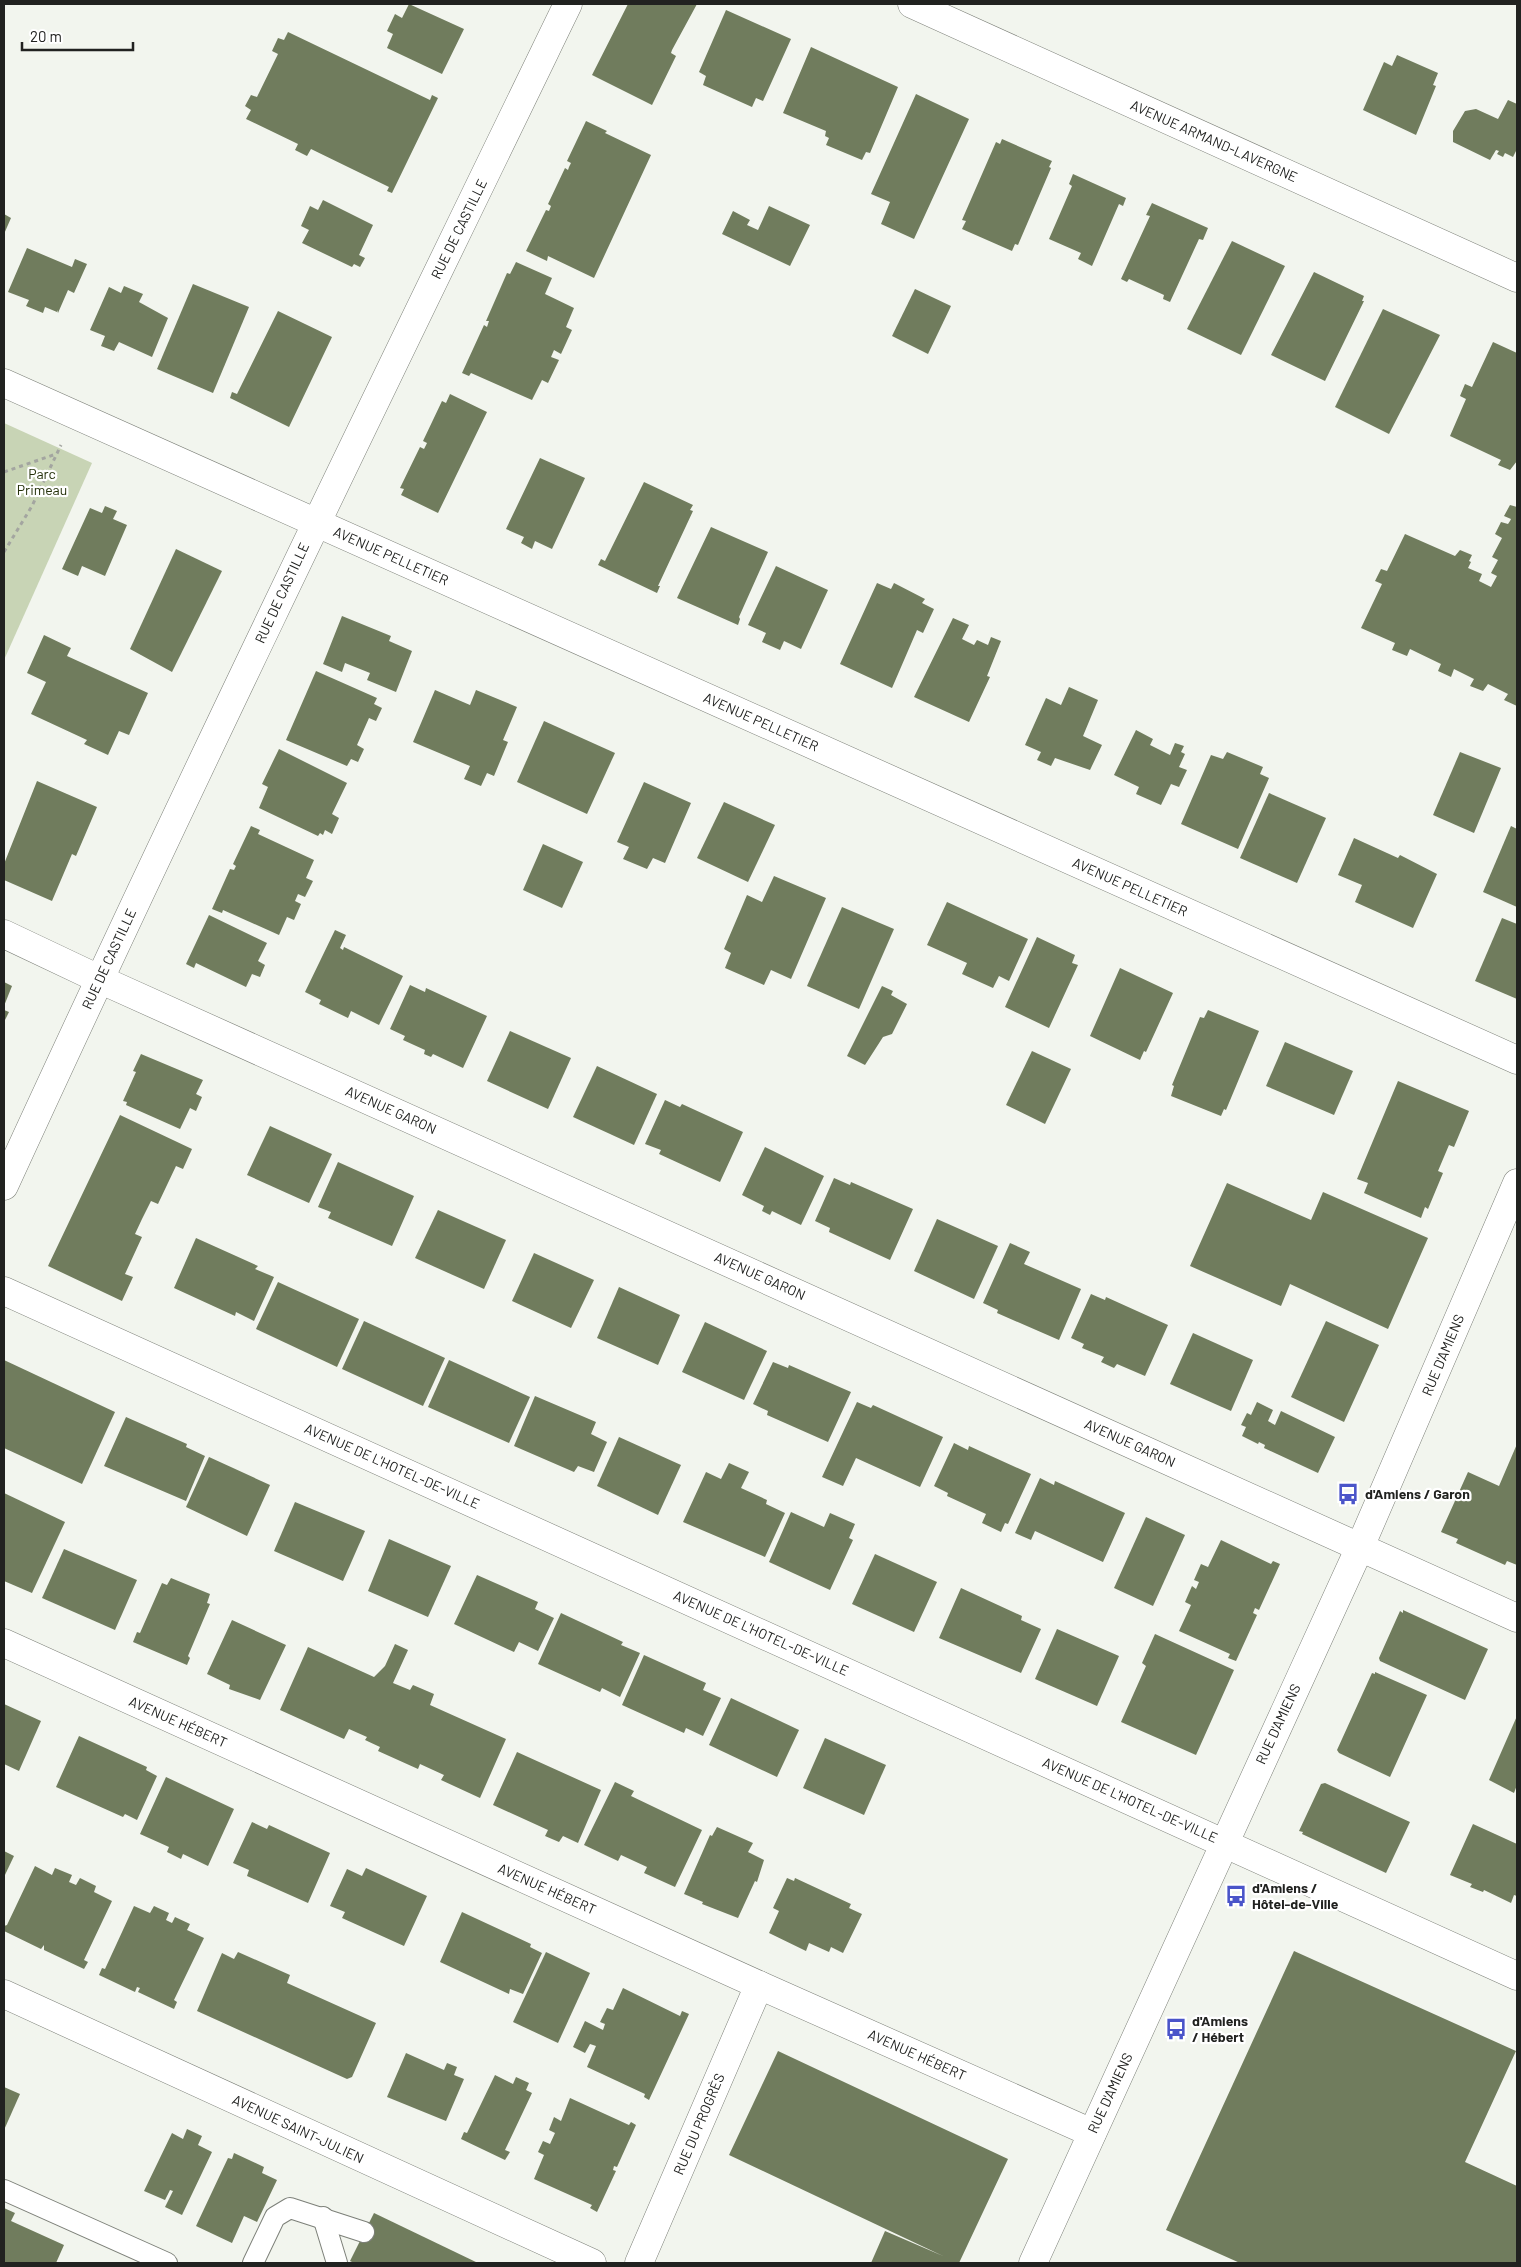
<svg xmlns="http://www.w3.org/2000/svg" width="1521" height="2267" viewBox="0 0 1521 2267" font-family="Barlow,sans-serif">
<style>
.green{fill:#c8d4b5}
.building{fill:#707c5d}
.lines{fill:none;stroke-linecap:round;stroke-linejoin:round}
.lane-casing{stroke:#7d8079;stroke-width:22}
.street-casing{stroke:#7d8079;stroke-width:29}
.path{stroke:#a3a5a0;stroke-width:3;stroke-dasharray:4 4;stroke-linecap:butt}
.lane{stroke:#fff;stroke-width:20}
.street{stroke:#fff;stroke-width:28}
.labels{text-anchor:middle;stroke-width:4.5;stroke-linejoin:round;paint-order:stroke}
.street-label{font-size:14px;fill:#212220;stroke:#fff}
.park-label{font-size:14px;fill:#232f08;stroke:#fff}
.poi-label{font-size:14px;font-weight:bold;fill:#212220;stroke:#fff;text-anchor:start}
</style>
<rect width="100%" height="100%" fill="#f2f5ee"/>
<polygon class="green" points="4,423 92,463 4,660"/>
<g class="building">
<polygon points="409,4 464,29 442,74 387,48 393,34 387,31 395,14 402,18"/>
<polygon points="628,4 697,4 672,50 671,53 676,56 652,105 592,75"/>
<polygon points="726,10 791,39 763,101 756,98 752,107 703,85 706,76 699,72"/>
<polygon points="288,32 430,100 432,95 438,98 392,193 387,191 389,187 311,149 307,156 295,150 298,144 246,119 251,110 245,106 251,95 257,97 278,54 272,51 278,38 284,40"/>
<polygon points="811,47 898,87 870,153 866,152 862,160 826,145 829,138 825,136 826,131 783,113"/>
<polygon points="1397,55 1438,73 1433,85 1436,86 1416,135 1363,110 1384,62 1392,66"/>
<polygon points="916,94 969,119 914,239 881,224 890,202 871,194"/>
<polygon points="1508,100 1517,104 1517,149 1513,157 1505,153 1503,157 1497,154 1499,151 1496,150 1490,160 1453,142 1453,131 1465,111 1476,109 1498,119"/>
<polygon points="586,121 607,131 605,133 651,155 594,278 548,256 547,261 526,251 546,210 549,211 551,206 548,204 565,168 568,170 569,167 571,163 567,161"/>
<polygon points="1002,139 1052,161 1049,167 1051,168 1018,245 1015,244 1012,251 962,229 966,221 962,220 996,142 1000,144"/>
<polygon points="1073,174 1126,198 1123,206 1119,204 1092,266 1078,259 1081,253 1049,239 1072,186 1069,184"/>
<polygon points="323,200 373,225 359,255 365,258 360,267 354,264 352,267 302,243 309,230 301,226 310,206 318,210"/>
<polygon points="1152,203 1208,228 1203,240 1199,239 1170,302 1163,299 1164,295 1129,279 1127,282 1121,279 1150,216 1146,215"/>
<polygon points="769,206 810,225 790,266 722,234 733,211 750,220 747,225 758,230"/>
<polygon points="4,214 11,218 4,234"/>
<polygon points="1232,241 1285,266 1241,355 1187,329"/>
<polygon points="27,248 72,267 75,259 87,264 74,293 68,290 58,313 57,310 57,312 45,307 43,313 26,306 29,300 8,292"/>
<polygon points="516,262 552,278 545,294 574,308 566,327 572,330 561,354 554,350 551,357 559,360 548,383 542,380 532,400 471,373 469,376 462,373 484,325 487,327 489,321 486,321 507,273 510,274"/>
<polygon points="1314,272 1364,296 1362,301 1364,301 1325,381 1271,355"/>
<polygon points="193,284 249,307 213,393 157,369"/>
<polygon points="124,286 143,294 139,302 168,318 152,357 119,342 114,351 101,346 105,336 90,330 109,287 121,293"/>
<polygon points="915,289 951,306 928,354 892,336"/>
<polygon points="1383,309 1440,335 1389,434 1335,407"/>
<polygon points="278,311 332,337 289,427 230,398 232,392 237,394"/>
<polygon points="1493,342 1517,353 1517,461 1510,470 1498,465 1501,460 1450,436 1466,399 1460,396 1465,384 1472,387"/>
<polygon points="450,394 487,412 438,513 401,495 404,489 400,488 420,447 424,449 427,443 423,441 442,401 446,403"/>
<polygon points="540,458 585,478 552,549 535,541 532,549 521,543 524,537 506,529"/>
<polygon points="644,482 693,505 690,510 693,511 658,586 660,586 657,593 598,565 601,559 605,561"/>
<polygon points="1510,505 1517,507 1517,706 1504,700 1508,694 1488,684 1483,691 1470,686 1474,679 1454,669 1451,677 1438,671 1441,664 1410,649 1407,656 1392,650 1395,643 1361,628 1382,584 1375,581 1381,569 1387,571 1405,534 1455,556 1460,550 1472,555 1469,561 1471,562 1468,568 1482,574 1479,581 1491,587 1497,576 1491,573 1498,560 1492,557 1502,538 1495,534 1501,522 1508,524 1510,521 1511,519 1504,516"/>
<polygon points="105,506 117,511 113,519 127,525 105,576 82,566 78,576 62,569 90,508 102,513"/>
<polygon points="711,527 768,552 739,617 740,619 738,625 677,598"/>
<polygon points="176,549 222,571 172,672 130,649"/>
<polygon points="776,566 828,590 801,649 784,641 780,650 762,642 766,633 748,625"/>
<polygon points="877,583 891,589 894,583 925,599 922,603 934,609 923,633 917,630 892,688 840,664"/>
<polygon points="342,616 391,636 389,641 412,651 396,692 367,680 370,673 345,663 342,672 323,664"/>
<polygon points="953,618 969,625 962,639 974,645 977,640 988,645 991,637 1001,641 987,676 990,677 969,722 914,697"/>
<polygon points="44,635 71,648 67,656 148,693 129,735 119,731 108,755 84,744 87,740 31,714 46,682 27,673"/>
<polygon points="316,671 377,698 374,704 382,708 376,721 369,718 357,745 364,749 358,762 351,759 347,766 286,740"/>
<polygon points="1069,687 1098,700 1083,736 1102,745 1090,770 1055,758 1051,766 1037,760 1041,752 1025,745 1046,698 1061,705"/>
<polygon points="435,690 470,705 476,690 517,707 503,740 508,742 494,776 487,773 481,786 464,779 470,766 413,742"/>
<polygon points="544,721 615,753 587,814 517,782"/>
<polygon points="1136,730 1153,739 1150,745 1170,755 1175,743 1184,746 1181,752 1185,754 1179,767 1187,770 1179,787 1171,784 1161,805 1136,794 1139,787 1114,775"/>
<polygon points="279,749 347,783 332,814 339,818 332,834 325,830 323,835 320,833 318,836 259,808 268,787 262,784"/>
<polygon points="1227,752 1263,767 1260,774 1269,778 1238,849 1181,824 1211,755 1223,759"/>
<polygon points="1460,752 1501,768 1474,833 1433,815"/>
<polygon points="37,781 97,807 76,856 72,854 52,901 4,880 4,864"/>
<polygon points="644,782 691,803 665,863 653,858 647,869 623,859 629,847 617,842"/>
<polygon points="1269,793 1326,818 1297,883 1240,858"/>
<polygon points="724,802 775,825 748,882 697,858"/>
<polygon points="251,826 260,830 258,834 314,860 306,878 313,881 305,897 298,894 295,901 301,904 294,920 287,917 279,935 223,910 222,913 212,909 230,869 234,870 236,866 233,864"/>
<polygon points="1511,826 1517,829 1517,907 1483,892"/>
<polygon points="1354,838 1398,858 1400,855 1437,874 1413,928 1355,902 1362,885 1338,875"/>
<polygon points="543,844 583,862 562,908 523,890"/>
<polygon points="774,876 826,898 791,979 771,970 764,985 725,968 731,953 724,949 747,895 762,902"/>
<polygon points="947,902 1028,939 1009,981 999,976 993,988 962,974 967,963 927,945"/>
<polygon points="842,907 894,929 859,1009 807,986"/>
<polygon points="209,915 267,943 258,961 265,965 260,977 252,974 246,987 196,963 194,968 186,964"/>
<polygon points="1502,918 1517,924 1517,999 1475,981"/>
<polygon points="335,930 346,935 340,948 343,950 344,947 403,976 379,1025 351,1011 348,1018 319,1004 321,1000 305,992"/>
<polygon points="1037,937 1075,955 1072,963 1078,965 1049,1028 1005,1007"/>
<polygon points="1120,968 1173,993 1146,1052 1144,1051 1140,1060 1090,1036"/>
<polygon points="4,982 12,986 4,1006"/>
<polygon points="410,985 425,992 426,988 487,1016 463,1068 433,1054 431,1057 424,1054 425,1050 403,1040 405,1036 390,1029"/>
<polygon points="882,986 893,991 891,995 907,1004 892,1034 883,1037 865,1065 847,1056"/>
<polygon points="4,1010 9,1012 4,1022"/>
<polygon points="1208,1010 1259,1031 1226,1110 1224,1109 1221,1116 1171,1096 1174,1086 1172,1085 1200,1017 1204,1018"/>
<polygon points="510,1031 571,1058 548,1109 487,1081"/>
<polygon points="1285,1042 1353,1071 1334,1115 1266,1086"/>
<polygon points="1032,1051 1071,1069 1045,1124 1006,1105"/>
<polygon points="141,1054 203,1080 196,1094 202,1097 196,1111 190,1108 180,1129 126,1105 127,1102 123,1101 136,1072 133,1071"/>
<polygon points="597,1066 657,1094 634,1145 573,1117"/>
<polygon points="1398,1081 1469,1111 1454,1147 1449,1145 1438,1171 1443,1173 1428,1209 1425,1207 1421,1218 1364,1193 1368,1183 1357,1179"/>
<polygon points="665,1100 680,1107 682,1104 743,1132 720,1182 659,1154 661,1150 645,1144"/>
<polygon points="120,1115 192,1149 183,1169 176,1166 158,1204 151,1201 142,1219 135,1234 142,1237 125,1274 133,1277 122,1301 48,1266"/>
<polygon points="270,1126 332,1154 309,1203 247,1175"/>
<polygon points="765,1147 824,1176 801,1225 772,1211 770,1215 762,1211 764,1206 742,1195"/>
<polygon points="338,1162 414,1196 392,1246 328,1218 331,1212 318,1207"/>
<polygon points="834,1178 850,1185 851,1182 913,1209 890,1260 829,1232 830,1228 815,1221"/>
<polygon points="1227,1183 1311,1220 1323,1192 1428,1238 1388,1329 1290,1284 1281,1306 1190,1266"/>
<polygon points="438,1210 506,1240 484,1289 415,1258"/>
<polygon points="937,1219 998,1246 974,1299 914,1271"/>
<polygon points="196,1238 258,1266 255,1269 274,1277 254,1321 236,1312 235,1316 174,1288"/>
<polygon points="1010,1243 1030,1252 1024,1264 1081,1289 1059,1340 997,1313 998,1310 983,1303"/>
<polygon points="534,1253 594,1280 571,1328 512,1301"/>
<polygon points="278,1282 359,1319 337,1367 256,1329"/>
<polygon points="619,1287 680,1315 658,1365 597,1338"/>
<polygon points="1091,1294 1105,1300 1106,1297 1168,1325 1145,1376 1117,1364 1114,1368 1101,1362 1104,1357 1082,1348 1084,1344 1071,1338"/>
<polygon points="364,1321 445,1358 423,1406 342,1369"/>
<polygon points="1326,1321 1379,1345 1344,1422 1291,1397"/>
<polygon points="705,1322 767,1351 744,1400 682,1372"/>
<polygon points="1193,1333 1253,1360 1231,1411 1170,1384"/>
<polygon points="4,1360 115,1412 82,1484 4,1448"/>
<polygon points="449,1360 530,1397 509,1443 428,1407"/>
<polygon points="773,1362 788,1368 789,1365 851,1392 828,1442 767,1415 768,1411 753,1404"/>
<polygon points="535,1396 596,1422 591,1434 607,1442 594,1472 578,1466 574,1472 514,1446"/>
<polygon points="857,1402 871,1408 873,1405 943,1437 920,1487 856,1458 843,1486 822,1477"/>
<polygon points="1257,1402 1273,1410 1268,1421 1275,1425 1281,1411 1335,1437 1318,1473 1264,1448 1265,1445 1259,1442 1258,1444 1242,1436 1246,1427 1241,1425 1247,1413 1251,1415"/>
<polygon points="126,1417 187,1444 186,1447 205,1456 186,1501 104,1466"/>
<polygon points="619,1437 681,1465 658,1515 597,1486"/>
<polygon points="954,1443 968,1450 969,1446 1031,1474 1008,1524 1005,1523 1001,1532 982,1523 986,1514 947,1496 948,1493 934,1486"/>
<polygon points="1517,1444 1517,1565 1507,1561 1505,1565 1456,1543 1458,1539 1441,1532 1468,1472 1499,1486"/>
<polygon points="209,1457 270,1485 247,1536 186,1507"/>
<polygon points="729,1463 749,1472 741,1488 767,1500 766,1504 785,1513 765,1557 683,1522 706,1472 721,1479"/>
<polygon points="1040,1478 1054,1485 1055,1481 1125,1513 1103,1562 1035,1531 1031,1540 1015,1533"/>
<polygon points="4,1493 65,1522 32,1593 4,1581"/>
<polygon points="295,1502 365,1531 343,1581 274,1551"/>
<polygon points="791,1512 824,1527 830,1513 855,1524 849,1538 853,1540 830,1590 769,1562"/>
<polygon points="1146,1517 1185,1535 1153,1606 1114,1588"/>
<polygon points="389,1539 451,1566 428,1617 368,1591"/>
<polygon points="1221,1540 1271,1564 1273,1561 1280,1564 1259,1610 1255,1608 1253,1613 1257,1615 1236,1661 1228,1658 1230,1654 1179,1631 1191,1605 1185,1602 1192,1586 1196,1589 1199,1582 1194,1580 1201,1564 1208,1567"/>
<polygon points="64,1549 137,1580 115,1630 42,1598"/>
<polygon points="875,1554 937,1582 914,1632 852,1604"/>
<polygon points="477,1575 538,1602 535,1609 554,1618 538,1651 519,1642 514,1652 454,1624"/>
<polygon points="171,1578 210,1594 207,1603 210,1604 188,1656 190,1658 187,1665 133,1642 137,1632 140,1633 162,1583 167,1585"/>
<polygon points="961,1588 1022,1616 1021,1620 1041,1629 1021,1673 939,1638"/>
<polygon points="1403,1610 1488,1649 1465,1700 1380,1661 1379,1658 1400,1611 1403,1613"/>
<polygon points="561,1613 623,1642 621,1645 640,1653 620,1697 602,1688 600,1692 538,1664"/>
<polygon points="232,1620 286,1645 260,1700 229,1689 230,1685 207,1674"/>
<polygon points="1057,1629 1119,1656 1097,1706 1035,1679"/>
<polygon points="1155,1634 1234,1670 1196,1755 1121,1722 1146,1666 1142,1663"/>
<polygon points="395,1644 408,1650 393,1683 410,1690 413,1685 434,1694 430,1705 506,1739 480,1798 441,1780 444,1775 420,1764 418,1769 378,1751 380,1747 365,1740 367,1737 349,1729 344,1739 280,1710 308,1647 374,1677 385,1666"/>
<polygon points="644,1655 706,1683 703,1690 721,1698 703,1736 686,1728 684,1733 622,1705"/>
<polygon points="1375,1672 1427,1695 1390,1777 1339,1753 1337,1750 1372,1673 1375,1674"/>
<polygon points="731,1698 799,1730 777,1777 709,1745"/>
<polygon points="4,1704 41,1721 19,1771 4,1764"/>
<polygon points="1517,1716 1517,1785 1514,1793 1489,1780"/>
<polygon points="79,1736 147,1767 146,1770 157,1776 137,1820 125,1814 123,1817 56,1787"/>
<polygon points="825,1738 886,1765 864,1815 803,1788"/>
<polygon points="517,1752 601,1790 578,1843 563,1836 559,1842 545,1836 548,1830 493,1805"/>
<polygon points="166,1777 234,1809 208,1866 183,1854 181,1859 167,1852 169,1847 140,1834"/>
<polygon points="615,1782 634,1791 631,1796 702,1830 675,1887 644,1873 647,1867 621,1855 618,1861 584,1845"/>
<polygon points="1325,1783 1410,1822 1386,1873 1302,1834 1303,1832 1299,1831 1321,1784"/>
<polygon points="252,1822 267,1829 269,1825 330,1853 308,1903 247,1876 249,1870 233,1863"/>
<polygon points="1473,1824 1517,1844 1517,1896 1514,1895 1511,1903 1484,1890 1483,1892 1470,1887 1472,1884 1450,1875"/>
<polygon points="717,1827 753,1843 748,1852 764,1860 757,1882 755,1881 738,1918 702,1904 703,1902 684,1894 710,1835 712,1836"/>
<polygon points="4,1851 14,1856 4,1877"/>
<polygon points="35,1866 52,1875 55,1868 72,1875 69,1882 76,1885 80,1878 96,1886 94,1892 112,1901 84,1960 88,1962 84,1969 44,1950 44,1945 41,1949 4,1931 4,1926 7,1925"/>
<polygon points="366,1868 427,1896 404,1946 342,1918 345,1912 330,1906 347,1869 362,1876"/>
<polygon points="787,1878 794,1881 795,1878 851,1904 849,1908 862,1914 843,1953 831,1947 829,1952 809,1943 806,1951 769,1933 779,1911 773,1908"/>
<polygon points="134,1906 150,1913 154,1906 169,1913 166,1920 172,1923 175,1917 190,1924 187,1930 204,1938 174,2000 177,2002 174,2009 138,1992 140,1988 137,1987 135,1992 99,1975 102,1968 105,1969"/>
<polygon points="462,1912 531,1944 530,1947 542,1953 523,1994 510,1989 509,1994 440,1962"/>
<polygon points="1294,1951 1516,2051 1465,2162 1517,2186 1517,2263 1240,2263 1166,2230"/>
<polygon points="238,1952 290,1975 287,1983 376,2023 352,2077 347,2079 197,2011 222,1953 234,1959"/>
<polygon points="546,1952 590,1973 558,2043 513,2022"/>
<polygon points="623,1988 680,2016 682,2011 689,2014 649,2100 644,2097 645,2094 587,2067 596,2046 590,2044 585,2053 573,2047 585,2021 603,2030 605,2024 600,2022 607,2008 613,2010"/>
<polygon points="778,2051 1008,2159 959,2263 871,2263 885,2231 943,2256 729,2155"/>
<polygon points="406,2053 444,2070 447,2063 457,2067 454,2075 464,2079 446,2121 387,2097"/>
<polygon points="495,2075 513,2084 516,2077 529,2083 526,2090 532,2093 505,2150 510,2152 505,2160 461,2139 464,2132 467,2133"/>
<polygon points="4,2087 20,2094 4,2130"/>
<polygon points="570,2098 629,2125 631,2122 636,2125 617,2167 614,2166 613,2170 616,2171 597,2212 590,2208 592,2205 534,2179 544,2155 538,2152 543,2141 550,2144 555,2133 549,2130 554,2117 561,2121"/>
<polygon points="187,2129 202,2136 198,2145 212,2152 182,2215 165,2207 173,2191 170,2190 165,2200 144,2191 172,2133 183,2139"/>
<polygon points="234,2153 264,2167 262,2173 277,2180 257,2222 244,2216 232,2243 196,2226 228,2158 232,2159"/>
<polygon points="4,2208 15,2213 11,2221 64,2245 56,2263 4,2263"/>
<polygon points="374,2213 478,2263 354,2263 350,2261"/>
</g>
<g class="lines">
<g class="lane-casing">
<g id="lane">
<polyline points="4,2190 167,2263"/>
<polyline points="323,2217 337,2263"/>
<polyline points="253,2263 275,2217 290,2208 364,2232"/>
</g>
</g>
<g class="street-casing">
<g id="street">
<polyline points="912,4 1517,278"/>
<polyline points="4,383 1517,1060"/>
<polyline points="4,934 99,979 1517,1618"/>
<path d="M4 1186C186 789 377 397 568 4"/>
<polyline points="4,1291 1517,1976"/>
<polyline points="4,1643 759,1985 1092,2133"/>
<polyline points="4,1994 592,2263"/>
<polyline points="639,2263 759,1985"/>
<polyline points="1033,2263 1360,1547 1517,1183"/>
</g>
</g>
<g class="path">
<polyline points="4,472 56,454"/>
<polyline points="4,552 32,506 61,445"/>
</g>
<use href="#lane" class="lane"/>
<use href="#street" class="street"/>
</g>
<defs>
<g id="bus-bare" transform="scale(1.725)"><path d="M-5-6H5V4H4V6H2V4H-2V6H-4V4H-5ZM-3.5-4V0h7V-4ZM-3.5 1.2v1.5H-2V1.2ZM2 1.2v1.5H3.5V1.2Z" fill="#4a54c9" stroke="#fff" stroke-width="2.5" paint-order="stroke"/></g>
</defs>
<g fill-rule="evenodd">
<use href="#bus-bare" x="1348" y="1494"/>
<use href="#bus-bare" x="1236" y="1896"/>
<use href="#bus-bare" x="1176" y="2029"/>
</g>
<g class="labels">
<g class="street-label">
<text transform="translate(1214 141) rotate(24)" y="5">AVENUE ARMAND-LAVERGNE</text>
<text transform="translate(459 229) rotate(-64)" y="5">RUE DE CASTILLE</text>
<text transform="translate(391 556) rotate(24)" y="5">AVENUE PELLETIER</text>
<text transform="translate(282 593) rotate(-65)" y="5">RUE DE CASTILLE</text>
<text transform="translate(761 722) rotate(24)" y="5">AVENUE PELLETIER</text>
<text transform="translate(1130 887) rotate(24)" y="5">AVENUE PELLETIER</text>
<text transform="translate(109 959) rotate(-65)" y="5">RUE DE CASTILLE</text>
<text transform="translate(391 1110) rotate(24)" y="5">AVENUE GARON</text>
<text transform="translate(760 1276) rotate(24)" y="5">AVENUE GARON</text>
<text transform="translate(1443 1355) rotate(-67)" y="5">RUE D'AMIENS</text>
<text transform="translate(1130 1443) rotate(24)" y="5">AVENUE GARON</text>
<text transform="translate(392 1466) rotate(24)" y="5">AVENUE DE L'HOTEL-DE-VILLE</text>
<text transform="translate(761 1633) rotate(24)" y="5">AVENUE DE L'HOTEL-DE-VILLE</text>
<text transform="translate(178 1722) rotate(24)" y="5">AVENUE HÉBERT</text>
<text transform="translate(1278 1724) rotate(-65)" y="5">RUE D'AMIENS</text>
<text transform="translate(1130 1800) rotate(24)" y="5">AVENUE DE L'HOTEL-DE-VILLE</text>
<text transform="translate(547 1889) rotate(24)" y="5">AVENUE HÉBERT</text>
<text transform="translate(917 2055) rotate(24)" y="5">AVENUE HÉBERT</text>
<text transform="translate(1110 2093) rotate(-65)" y="5">RUE D'AMIENS</text>
<text transform="translate(699 2124) rotate(-67)" y="5">RUE DU PROGRÈS</text>
<text transform="translate(298 2129) rotate(25)" y="5">AVENUE SAINT-JULIEN</text>
</g>
<g class="park-label">
<text x="42" y="479">Parc<tspan x="42" dy="16">Primeau</tspan></text>
</g>
<g class="poi-label">
<text x="1365" y="1499">d'Amiens / Garon</text>
<text x="1252" y="1893">d'Amiens /<tspan x="1252" dy="16">Hôtel-de-Ville</tspan></text>
<text x="1192" y="2026">d'Amiens<tspan x="1192" dy="16">/ Hébert</tspan></text>
</g>
</g>
<rect width="1521" height="2267" fill="none" stroke="#212220" stroke-width="10"/>
<path d="M22 42v8h111v-8" fill="none" stroke="#212220" stroke-width="2.5"/>
<text x="30" y="42" font-size="15" fill="#212220" stroke="#ffffff" stroke-width="4" paint-order="stroke">20 m</text>
</svg>
